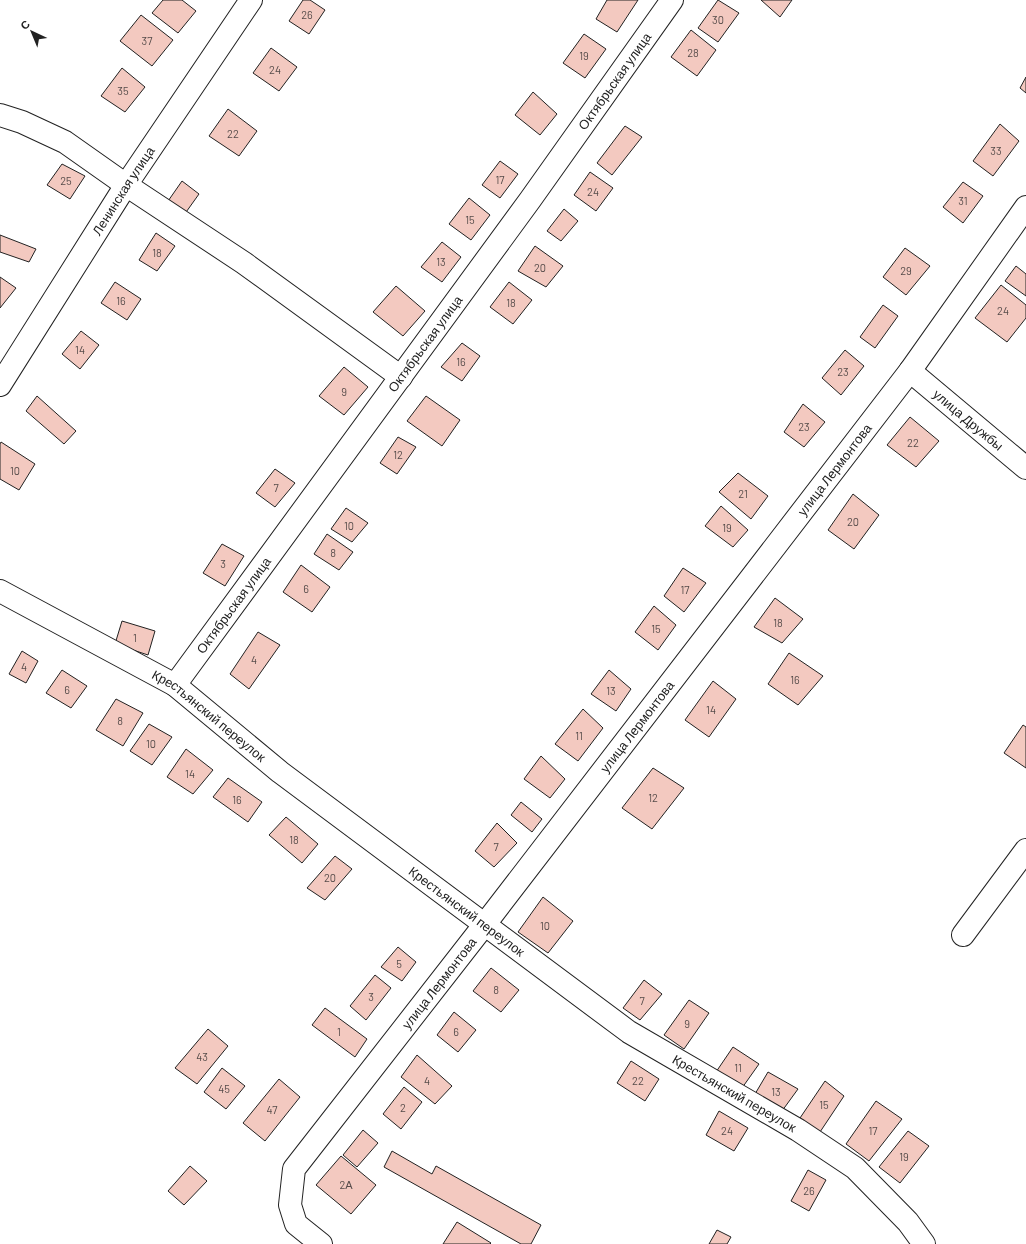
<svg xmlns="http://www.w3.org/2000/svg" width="1026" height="1244" viewBox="0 0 1026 1244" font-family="Barlow,sans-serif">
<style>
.building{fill:#f3c9c0;stroke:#222}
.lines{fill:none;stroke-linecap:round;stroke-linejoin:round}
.minor-casing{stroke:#222;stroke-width:24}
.minor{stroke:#fff;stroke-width:22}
.labels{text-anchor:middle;stroke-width:3;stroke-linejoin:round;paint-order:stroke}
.number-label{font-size:11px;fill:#564c4a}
.street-label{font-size:13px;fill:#222;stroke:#fff}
</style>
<rect width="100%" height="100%" fill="#fff"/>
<g class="building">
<polygon points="163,0 182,0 196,11 178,33 152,13"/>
<polygon points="303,0 310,0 325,10 309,34 289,21"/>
<polygon points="607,0 638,0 617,32 596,19"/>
<polygon points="718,0 739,13 718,42 698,28"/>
<polygon points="761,0 792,0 780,17"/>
<polygon points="141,15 173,40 152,66 120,41"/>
<polygon points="691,30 716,50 697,76 671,57"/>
<polygon points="584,34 606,49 585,78 563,63"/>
<polygon points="271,48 297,67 279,91 253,73"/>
<polygon points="122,68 145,87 125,112 101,96"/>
<polygon points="1026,77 1026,93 1020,88"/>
<polygon points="533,92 557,114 540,135 515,115"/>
<polygon points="228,109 257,131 239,156 209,136"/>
<polygon points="1000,124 1019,141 993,176 973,161"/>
<polygon points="625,126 642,137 612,175 597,163"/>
<polygon points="500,161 518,174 500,198 482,185"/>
<polygon points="62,164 85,176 70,199 47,185"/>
<polygon points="590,172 613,188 596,211 574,195"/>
<polygon points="182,181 199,194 184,215 166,204"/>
<polygon points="963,182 983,196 963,223 943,207"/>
<polygon points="469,198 490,215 471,240 449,224"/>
<polygon points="564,209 578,221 561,241 547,231"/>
<polygon points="156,233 175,246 157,271 139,260"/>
<polygon points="0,235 36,249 29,262 0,252"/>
<polygon points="442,242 461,257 442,282 421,267"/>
<polygon points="535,246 563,266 546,287 518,271"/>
<polygon points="905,248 930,266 906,295 883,277"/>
<polygon points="1016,266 1026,274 1026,296 1005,281"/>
<polygon points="0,277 16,288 0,308"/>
<polygon points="115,282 141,299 127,320 101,303"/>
<polygon points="509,282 532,300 513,324 490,307"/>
<polygon points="1001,285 1026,305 1026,318 1007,342 975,318"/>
<polygon points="396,286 425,311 403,336 373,312"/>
<polygon points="883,305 898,316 875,348 860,337"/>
<polygon points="81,331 99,345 80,369 62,354"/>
<polygon points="462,343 480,356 462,381 441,367"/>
<polygon points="845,350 864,366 841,395 822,378"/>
<polygon points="344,367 368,387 344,415 319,396"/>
<polygon points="37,396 76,431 64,444 26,411"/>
<polygon points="426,396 460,420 442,446 407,421"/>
<polygon points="803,404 825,422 804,447 784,432"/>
<polygon points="910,417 939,441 916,467 887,445"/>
<polygon points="398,437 416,447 397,474 380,463"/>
<polygon points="1,442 35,464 19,490 0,479 0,444"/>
<polygon points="275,469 295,483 275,507 256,493"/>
<polygon points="738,473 768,496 751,519 719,492"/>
<polygon points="853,494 879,515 854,549 828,530"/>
<polygon points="721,506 748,530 733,547 705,526"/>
<polygon points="346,508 368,523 352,542 331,529"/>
<polygon points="327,534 353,552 339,570 314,554"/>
<polygon points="222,544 244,556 225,586 203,573"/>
<polygon points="301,565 330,587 312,612 283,592"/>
<polygon points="683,568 706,583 684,612 664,596"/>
<polygon points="775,598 803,619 782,643 754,627"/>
<polygon points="654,606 676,625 658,650 635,632"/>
<polygon points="122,621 155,631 148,655 115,644"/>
<polygon points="258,632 280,645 249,689 230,674"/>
<polygon points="22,651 38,661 26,683 9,674"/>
<polygon points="789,653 823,676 798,705 768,684"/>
<polygon points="62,670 87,686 71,708 46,693"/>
<polygon points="609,670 631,689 616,711 591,694"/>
<polygon points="713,681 736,699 709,737 685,720"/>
<polygon points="116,699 143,713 123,746 96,730"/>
<polygon points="583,709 603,728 578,761 555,744"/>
<polygon points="149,724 172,737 152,765 130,751"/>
<polygon points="1023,725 1026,727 1026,768 1004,753"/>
<polygon points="186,749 213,770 193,794 167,777"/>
<polygon points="541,756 565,779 550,798 524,779"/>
<polygon points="653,768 684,788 652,829 622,808"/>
<polygon points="228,778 262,802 248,822 213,797"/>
<polygon points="521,802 542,819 532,832 511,815"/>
<polygon points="286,817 318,844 302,863 269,835"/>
<polygon points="497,823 517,843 494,867 475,851"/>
<polygon points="335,856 352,869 325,900 307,888"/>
<polygon points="543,897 573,921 548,953 518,932"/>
<polygon points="398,947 416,962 402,981 381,967"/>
<polygon points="491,968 519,990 501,1012 473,991"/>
<polygon points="375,975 391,988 366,1020 350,1006"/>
<polygon points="644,980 662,994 640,1020 623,1008"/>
<polygon points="689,1000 709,1013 684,1049 664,1035"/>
<polygon points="325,1008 367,1039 355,1057 312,1025"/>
<polygon points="454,1012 476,1030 458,1052 437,1035"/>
<polygon points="208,1029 228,1046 197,1084 175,1068"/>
<polygon points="733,1047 759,1064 742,1088 716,1072"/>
<polygon points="417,1055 452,1086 435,1104 401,1077"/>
<polygon points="631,1061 659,1079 645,1101 617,1083"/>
<polygon points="222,1068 245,1086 226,1109 204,1092"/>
<polygon points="768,1072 798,1089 782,1111 755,1094"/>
<polygon points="279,1079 300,1097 265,1141 243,1123"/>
<polygon points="825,1081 844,1096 820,1132 800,1118"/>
<polygon points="404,1087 422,1102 401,1129 383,1114"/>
<polygon points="876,1101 902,1119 869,1161 846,1144"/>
<polygon points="719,1111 748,1128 734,1151 706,1135"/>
<polygon points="363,1130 378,1143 357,1167 343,1155"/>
<polygon points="908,1131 929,1146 900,1183 879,1167"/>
<polygon points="392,1151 432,1174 436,1166 541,1225 531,1244 521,1244 384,1167"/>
<polygon points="341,1156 376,1185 351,1214 316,1185"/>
<polygon points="190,1166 207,1181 184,1205 168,1191"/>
<polygon points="808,1170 826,1180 809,1211 791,1201"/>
<polygon points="457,1222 491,1243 490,1244 443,1244"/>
<polygon points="717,1230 731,1237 727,1244 709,1244"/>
</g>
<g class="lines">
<g class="minor-casing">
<g id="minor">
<polyline points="0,115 22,122 65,142 126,185 244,263 401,377"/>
<path id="s1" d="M910 371 1026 468"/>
<path id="s2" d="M0 385 126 185 251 0"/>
<path id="s3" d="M0 591 175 685 280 772 629 1032 798 1130 855 1168 908 1222 924 1244"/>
<path id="s4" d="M175 685 530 200 672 0"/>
<polyline points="963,935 1026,850"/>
<path id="s5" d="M321 1244 296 1224 290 1205 294 1169 485 924 910 371 1026 207"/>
</g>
</g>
<use href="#minor" class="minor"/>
</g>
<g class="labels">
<g class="number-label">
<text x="307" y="19">26</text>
<text x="718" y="24">30</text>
<text x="147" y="45">37</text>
<text x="693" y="57">28</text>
<text x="584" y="60">19</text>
<text x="275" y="74">24</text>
<text x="123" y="95">35</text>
<text x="233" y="138">22</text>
<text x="996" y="155">33</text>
<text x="500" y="184">17</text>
<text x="66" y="185">25</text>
<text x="593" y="196">24</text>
<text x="963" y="205">31</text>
<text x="470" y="224">15</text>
<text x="157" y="257">18</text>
<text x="441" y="266">13</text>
<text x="540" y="272">20</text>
<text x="906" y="275">29</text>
<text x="121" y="305">16</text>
<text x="511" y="307">18</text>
<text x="1003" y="315">24</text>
<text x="80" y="354">14</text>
<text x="461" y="366">16</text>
<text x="843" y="376">23</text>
<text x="344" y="396">9</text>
<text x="804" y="431">23</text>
<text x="913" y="447">22</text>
<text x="398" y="459">12</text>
<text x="15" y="475">10</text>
<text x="276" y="492">7</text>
<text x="743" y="498">21</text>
<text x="853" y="526">20</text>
<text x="349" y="530">10</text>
<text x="727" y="532">19</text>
<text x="333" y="557">8</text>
<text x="223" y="568">3</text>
<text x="306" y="593">6</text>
<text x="685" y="594">17</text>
<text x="778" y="627">18</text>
<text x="656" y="633">15</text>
<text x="135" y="642">1</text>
<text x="254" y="664">4</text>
<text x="24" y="671">4</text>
<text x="795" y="684">16</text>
<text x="67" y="694">6</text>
<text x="611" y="695">13</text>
<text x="711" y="714">14</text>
<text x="120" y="725">8</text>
<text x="579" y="740">11</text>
<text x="151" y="748">10</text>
<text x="190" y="778">14</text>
<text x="653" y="802">12</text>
<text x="237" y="804">16</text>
<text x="294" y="844">18</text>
<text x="496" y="851">7</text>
<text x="330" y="882">20</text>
<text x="545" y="930">10</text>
<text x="399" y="968">5</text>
<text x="496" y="994">8</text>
<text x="371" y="1001">3</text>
<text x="642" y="1005">7</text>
<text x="687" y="1028">9</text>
<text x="339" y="1036">1</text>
<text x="456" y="1036">6</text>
<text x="202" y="1061">43</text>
<text x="738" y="1072">11</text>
<text x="427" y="1085">4</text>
<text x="638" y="1085">22</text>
<text x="224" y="1093">45</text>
<text x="776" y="1096">13</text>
<text x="824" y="1109">15</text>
<text x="403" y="1112">2</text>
<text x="272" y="1114">47</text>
<text x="727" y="1135">24</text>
<text x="873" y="1135">17</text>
<text x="904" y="1161">19</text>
<text x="346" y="1189">2А</text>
<text x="809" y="1195">26</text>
</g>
<g class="street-label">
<text dy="5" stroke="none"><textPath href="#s4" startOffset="747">Октябрьская улица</textPath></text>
<text dy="5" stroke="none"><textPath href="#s2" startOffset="230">Ленинская улица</textPath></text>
<text dy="5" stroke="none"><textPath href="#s4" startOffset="423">Октябрьская улица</textPath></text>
<text dy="5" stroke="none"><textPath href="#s1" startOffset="76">улица Дружбы</textPath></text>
<text dy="5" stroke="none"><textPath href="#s5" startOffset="972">улица Лермонтова</textPath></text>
<text dy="5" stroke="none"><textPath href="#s4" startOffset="99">Октябрьская улица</textPath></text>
<text dy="5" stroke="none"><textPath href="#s3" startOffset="244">Крестьянский переулок</textPath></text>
<text dy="5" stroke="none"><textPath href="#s5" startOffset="648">улица Лермонтова</textPath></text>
<text dy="5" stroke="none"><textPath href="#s3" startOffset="568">Крестьянский переулок</textPath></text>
<text dy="5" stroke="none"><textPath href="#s5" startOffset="324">улица Лермонтова</textPath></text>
<text dy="5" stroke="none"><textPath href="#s3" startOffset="892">Крестьянский переулок</textPath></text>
</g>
</g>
<g transform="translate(32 32) rotate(316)" stroke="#ffffff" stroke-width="3" paint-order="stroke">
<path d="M0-3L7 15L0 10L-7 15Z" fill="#222222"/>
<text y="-6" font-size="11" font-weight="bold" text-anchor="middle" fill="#222222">С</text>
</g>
</svg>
